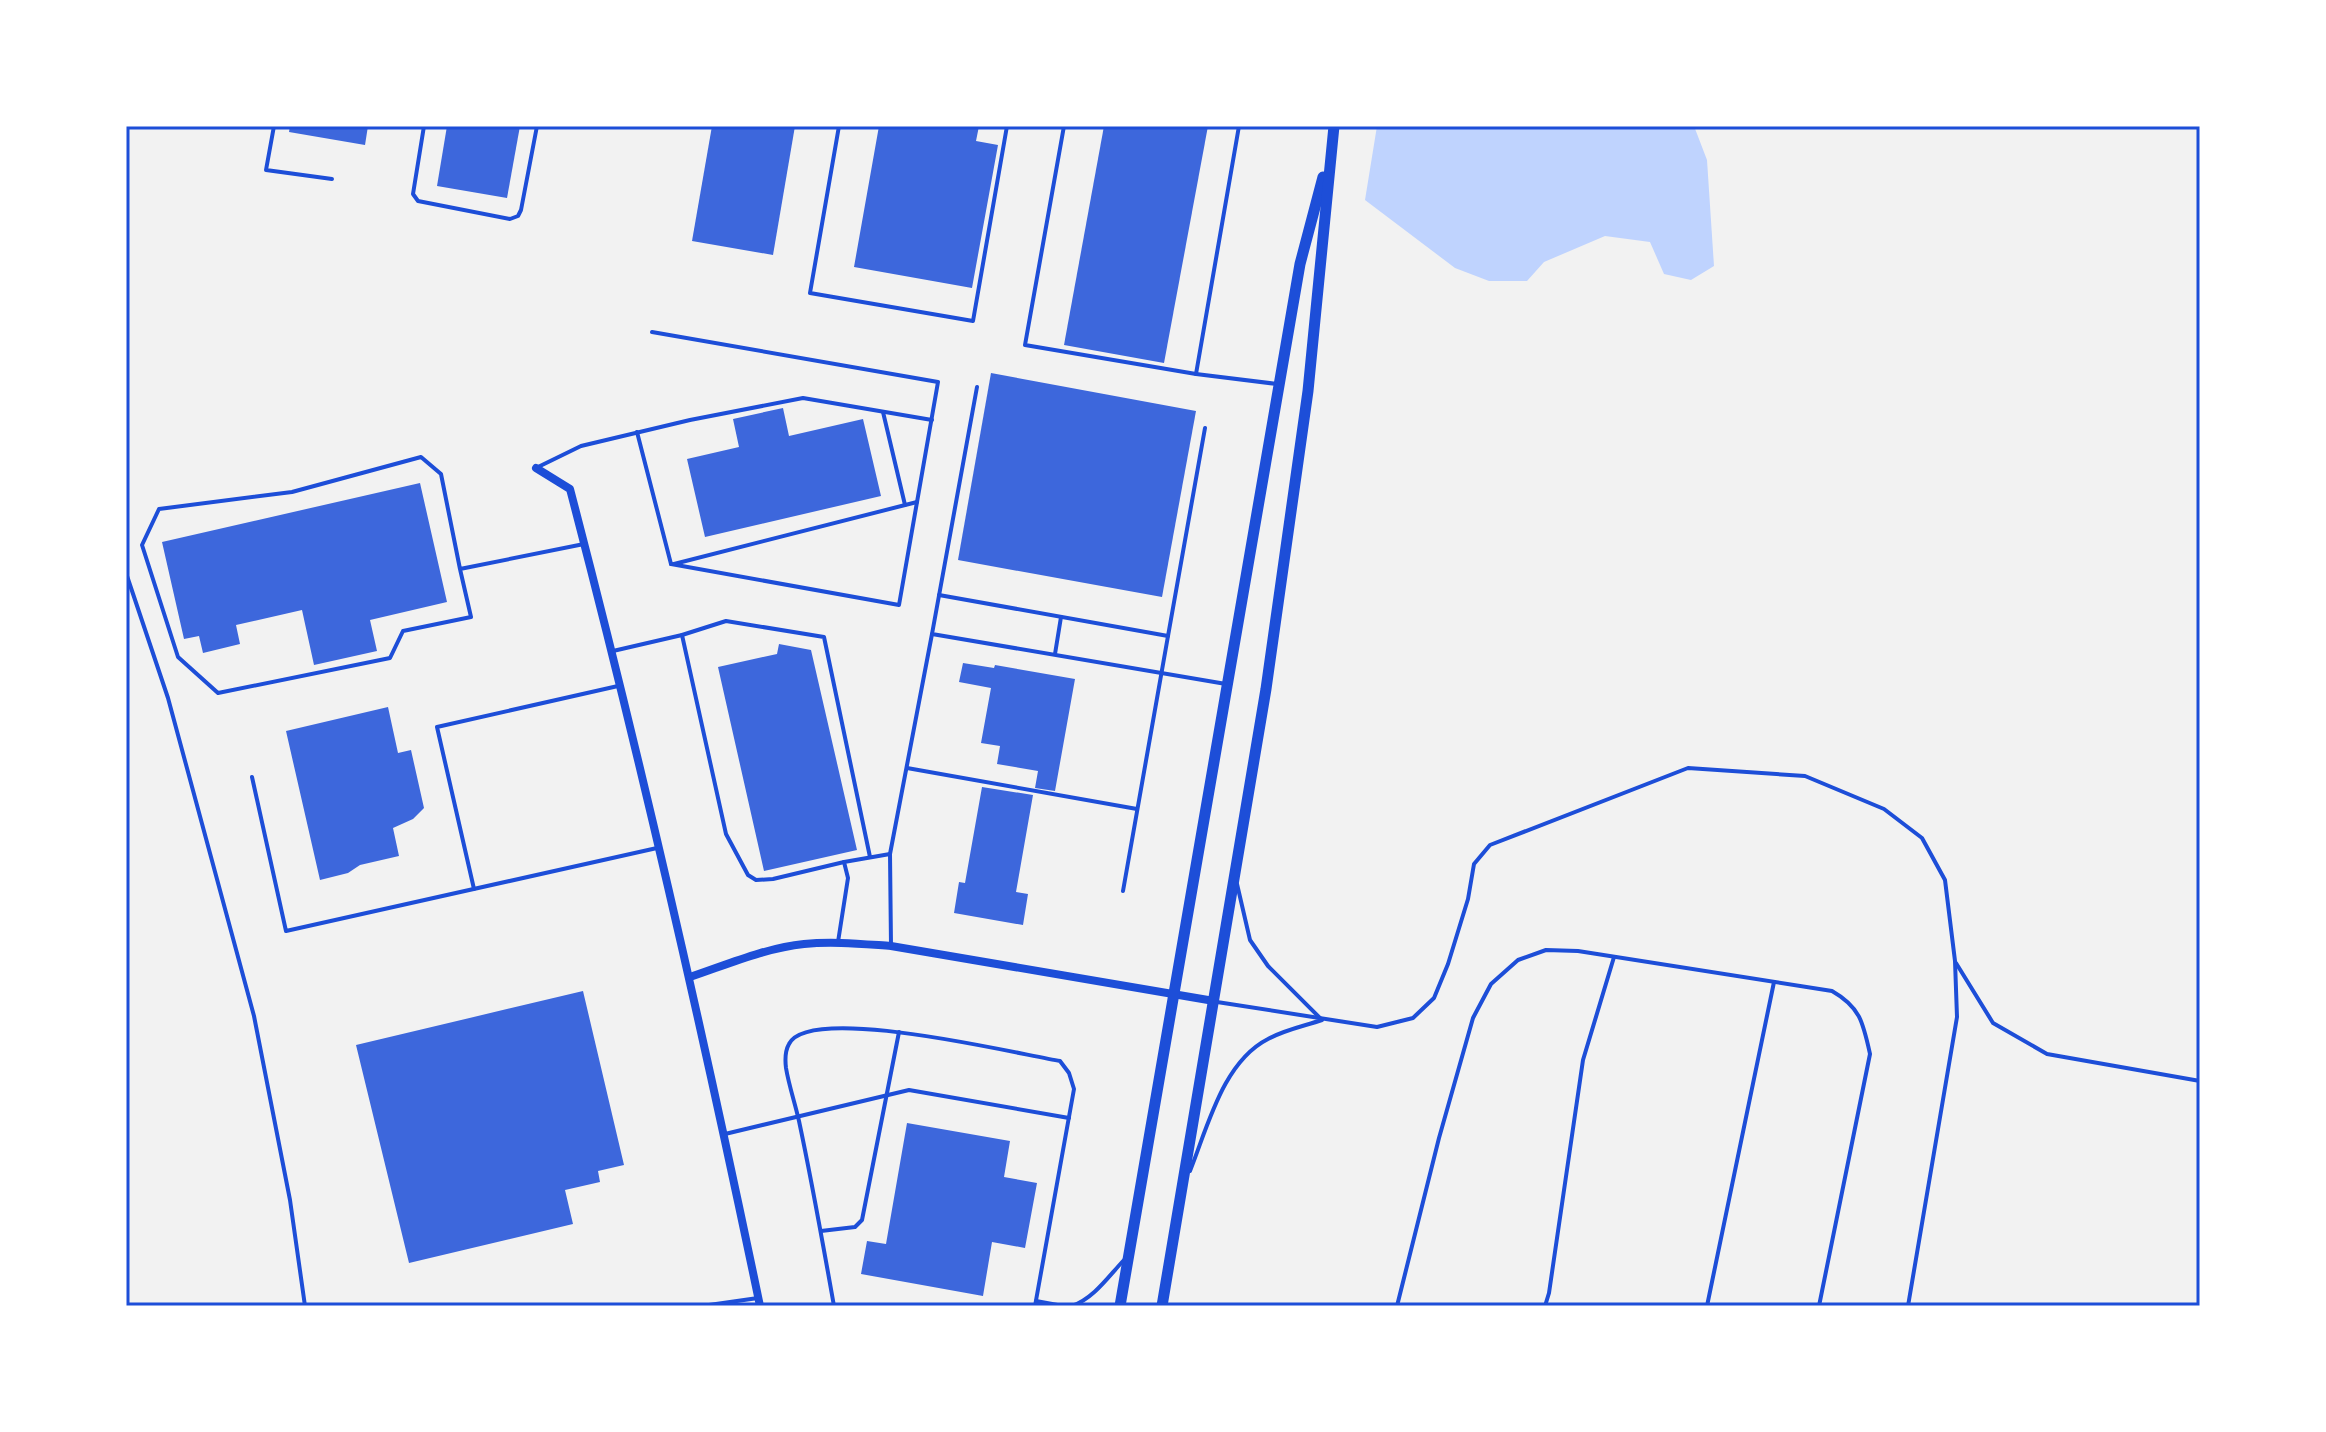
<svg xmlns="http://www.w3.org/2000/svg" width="2326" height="1432" viewBox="0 0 2326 1432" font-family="'IBM Plex Sans',sans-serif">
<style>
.water{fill:#bfd3fe}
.building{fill:#3d67dc}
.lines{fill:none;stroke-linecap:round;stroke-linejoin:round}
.path{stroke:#1d4ed8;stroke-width:4}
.service{stroke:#1d4ed8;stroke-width:4}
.minor{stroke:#1d4ed8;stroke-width:8}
.tertiary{stroke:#1d4ed8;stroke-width:11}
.neatline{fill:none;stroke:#1d4ed8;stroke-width:3}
</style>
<rect width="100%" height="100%" fill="#f2f2f2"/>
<polygon class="water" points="1377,126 1694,126 1707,160 1714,266 1691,280 1664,274 1650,242 1605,236 1544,262 1527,281 1489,281 1455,268 1365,200"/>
<g class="building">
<polygon points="290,126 368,126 365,145 289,132"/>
<polygon points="447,126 520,126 507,198 437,186"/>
<polygon points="712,126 795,126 773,255 692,241"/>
<polygon points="879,126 979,126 976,141 998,145 972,288 854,267"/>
<polygon points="1104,126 1208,126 1164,363 1064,345"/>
<polygon points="991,373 1196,411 1162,597 958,560"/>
<polygon points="783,408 789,436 863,419 881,496 705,537 687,459 739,447 733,419"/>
<polygon points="420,483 447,602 370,620 377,651 314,665 302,610 236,625 240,644 203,653 199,636 184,639 162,542"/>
<polygon points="779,644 811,650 857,850 764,871 718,667 777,654"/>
<polygon points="963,663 994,668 995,665 1075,679 1055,791 1035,788 1038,771 997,764 1000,746 981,743 991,688 959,682"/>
<polygon points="388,707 398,753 411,750 424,808 413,819 393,828 399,856 360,865 348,873 320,880 286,731"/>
<polygon points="982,787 1033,795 1016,892 1028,894 1023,925 954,913 959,882 965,883"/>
<polygon points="583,991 624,1165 598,1171 600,1182 565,1190 573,1224 409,1263 356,1045"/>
<polygon points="907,1123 1010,1141 1004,1177 1037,1183 1025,1248 992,1242 983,1296 861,1274 867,1241 886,1244"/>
</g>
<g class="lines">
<polyline class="path" points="126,573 168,698 254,1016 290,1200 305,1306"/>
<g class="service">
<polyline points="274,126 266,170 332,179"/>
<polyline points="424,126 413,194 418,201 510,219 518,216 521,210 537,126"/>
<polyline points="839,126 810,293 973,321 1007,126"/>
<polyline points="1064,126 1025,345 1196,374 1277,384"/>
<polyline points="652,332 938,382 899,605 671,564"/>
<polyline points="1196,374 1239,126"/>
<polyline points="977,387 932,634 1226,684"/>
<polyline points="883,412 905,505"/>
<polyline points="637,432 671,564"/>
<polyline points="538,467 581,446 690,420 803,398 932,420"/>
<polyline points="674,564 917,502"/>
<polyline points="460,569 441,474 421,457 292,492 159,509 142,545 178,657 218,693 390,658 403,631 471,617 460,569 584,544"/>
<polyline points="939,595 1168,636 1205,428"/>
<polyline points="682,635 726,621 824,637 870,857"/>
<polyline points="613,651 682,635 726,834 748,875 756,880 773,879 844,862"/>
<polyline points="1055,654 1061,617"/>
<polyline points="907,768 1137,809"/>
<polyline points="252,777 286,931 657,848"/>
<polyline points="474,889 437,727 618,686"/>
<polyline points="1123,891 1168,636"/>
<polyline points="838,942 848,878 844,862 890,854"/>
<polyline points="891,946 890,854 932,634"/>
<polyline points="1956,963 1993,1023 2047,1054 2200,1081"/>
<polyline points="1217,1002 1377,1027 1413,1018 1434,998 1448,964 1468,899 1474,864 1490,845 1688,768 1805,776 1884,809 1922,838 1945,880 1955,961 1957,1017 1908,1306"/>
<polyline points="725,1134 909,1090 1069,1118"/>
<path d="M1190 1171C1208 1126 1223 1062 1268 1039 1284 1030 1304 1026 1322 1020L1268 966 1250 940 1237 884"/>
<polyline points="821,1231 855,1227 862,1220 899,1032"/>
<polyline points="1036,1301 1063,1306"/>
<polyline points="702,1306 758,1298"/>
<path d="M834 1306C823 1244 812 1182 799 1121 795 1103 789 1086 786 1068 785 1060 785 1051 789 1044 809 1003 1017 1054 1060 1061L1069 1073 1074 1089 1035 1306"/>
<path d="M1072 1306C1094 1298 1108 1277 1124 1260"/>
<path d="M1397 1306 1439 1138 1473 1018 1491 984 1518 960 1546 950 1578 951 1832 991C1860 1007 1863 1022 1870 1054L1819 1306"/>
<polyline points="1545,1306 1549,1293 1583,1060 1614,957"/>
<polyline points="1707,1306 1774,982"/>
</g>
<g class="minor">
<path d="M536 468 570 489C641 760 703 1032 760 1306"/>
<path d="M690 977C726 965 765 948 804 944 833 941 862 944 891 946L1214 1001"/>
</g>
<g class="tertiary">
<polyline points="1120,1306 1300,264 1323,177"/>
<polyline points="1162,1306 1266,689 1308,391 1334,126"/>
</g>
</g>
<rect width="2326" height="1432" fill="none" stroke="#ffffff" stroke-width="256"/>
<rect x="128" y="128" width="2070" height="1176" class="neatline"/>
</svg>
